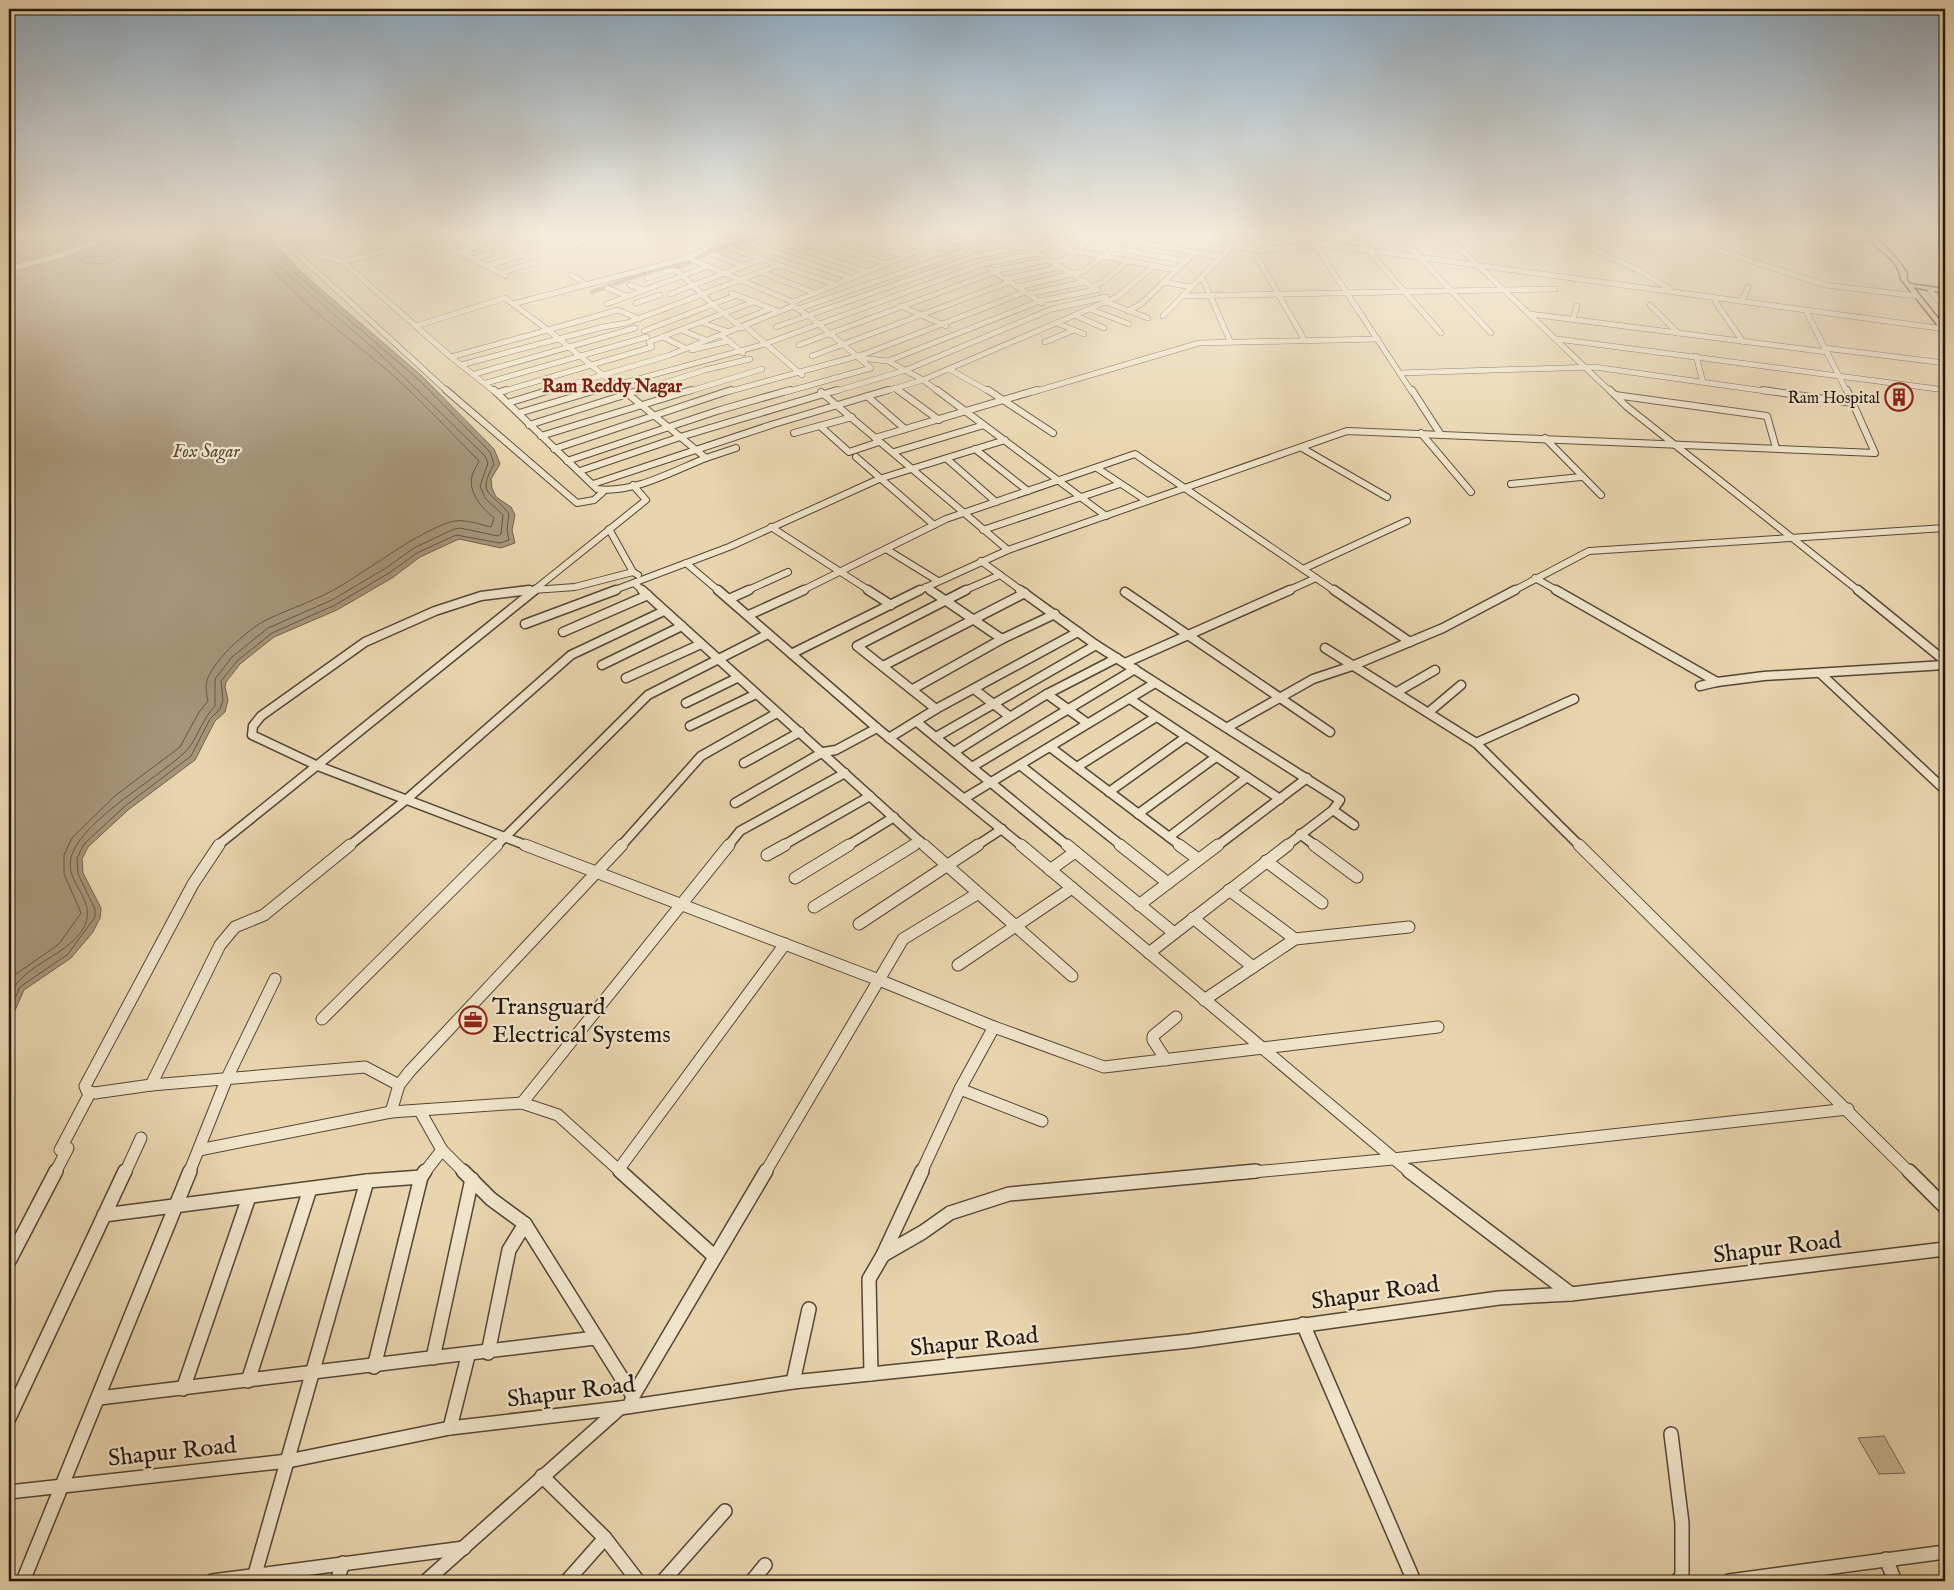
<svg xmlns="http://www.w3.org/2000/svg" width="1954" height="1590" viewBox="0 0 1954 1590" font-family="'IM FELL English',serif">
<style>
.green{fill:#c7b593;stroke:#756650}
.water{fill:#a59478;stroke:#71624e}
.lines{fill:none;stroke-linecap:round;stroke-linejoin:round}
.shore{stroke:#645643;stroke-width:1}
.canal{stroke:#a59478;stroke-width:4.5}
.minor-far4-casing{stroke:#544636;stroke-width:6}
.minor-far3-casing{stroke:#544636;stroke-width:8}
.minor-far2-casing{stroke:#544636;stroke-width:11}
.minor-far1-casing{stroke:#544636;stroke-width:13}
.minor-casing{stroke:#544636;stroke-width:16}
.major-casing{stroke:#23170e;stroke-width:3}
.minor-far4{stroke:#f0e4ca;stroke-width:5}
.minor-far3{stroke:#f0e4ca;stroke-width:6}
.minor-far2{stroke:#f0e4ca;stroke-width:8}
.minor-far1{stroke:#f0e4ca;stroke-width:11}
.minor{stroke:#f0e4ca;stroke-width:13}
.major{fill:#e8d5ae;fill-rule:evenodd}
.labels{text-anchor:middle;stroke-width:4.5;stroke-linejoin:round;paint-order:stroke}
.far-poi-label{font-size:16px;fill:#23170e;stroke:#f0e4ca;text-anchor:end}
.far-neighbourhood-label{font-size:18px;font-weight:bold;fill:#7a1f14;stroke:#f0e4ca}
.far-water-label{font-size:18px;font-style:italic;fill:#574938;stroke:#f0e4ca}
.near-poi-label{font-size:24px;fill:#23170e;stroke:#f0e4ca;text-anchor:start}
.near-street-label{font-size:24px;fill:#23170e;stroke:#f0e4ca}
</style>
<rect width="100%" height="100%" fill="#e8d5ae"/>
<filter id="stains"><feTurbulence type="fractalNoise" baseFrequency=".004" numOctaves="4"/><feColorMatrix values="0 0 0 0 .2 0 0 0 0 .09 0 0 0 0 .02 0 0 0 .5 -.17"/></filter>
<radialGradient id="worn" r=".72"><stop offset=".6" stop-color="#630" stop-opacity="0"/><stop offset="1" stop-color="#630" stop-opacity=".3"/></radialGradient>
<polygon class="green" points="1884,1436 1905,1473 1879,1474 1858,1438"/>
<g class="water">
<polygon points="31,235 110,235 94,243 9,269 9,237"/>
<polygon points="124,235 267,235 301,272 422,376 494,449 500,464 491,479 492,488 496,497 511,507 515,515 512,530 515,543 501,548 459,539 420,557 392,578 337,610 274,637 240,664 226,682 225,687 228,700 225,712 215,721 195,760 128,810 88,847 82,859 83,873 101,908 100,918 93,932 71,958 24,990 9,1024 9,271 46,262"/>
</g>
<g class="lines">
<g class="shore">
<path d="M78 252C92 263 112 254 126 245L129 235"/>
<path d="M71 255C92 274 129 261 137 235"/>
<path d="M9 979 59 944 81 913 64 874V855L72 838 116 795 180 747 199 712 208 701C207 696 206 691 206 686 207 665 248 629 266 620 291 608 318 600 342 585 376 565 413 535 450 522 463 518 478 524 491 527L494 518C482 508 468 493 472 476 473 471 477 466 479 461 451 433 425 404 396 378 354 340 271 285 250 235"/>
<path d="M9 997C21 965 61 959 81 932 103 900 61 884 72 854 87 817 154 781 184 753 196 743 201 720 215 706V679L232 657 268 628 332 600 386 568 414 548 454 529 460 528 498 536 501 534 503 515 485 498 480 486 488 463 485 456 378 352 279 267 264 250 257 235"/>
<path d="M9 1012 20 987 68 954 95 917V909L78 874 77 858 84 844 125 806 191 756 210 719 220 709 223 700 221 681 237 661 272 633 335 605 389 573 417 553 456 535 500 543 509 540 507 530 509 514C492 491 476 496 494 464L490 452 419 380 297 275 265 241 264 235"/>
</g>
<polyline class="canal" points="592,292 656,269 684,265 711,251 767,235"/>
<g class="minor-far4-casing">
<g id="minor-far4">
<polyline points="277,235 448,392"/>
<polyline points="289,235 306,244 310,252 343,262 451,357"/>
<polyline points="715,235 707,248 688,258 793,302"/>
<polyline points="801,235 886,264"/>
<polyline points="840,235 906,256"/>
<polyline points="1016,235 1026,246 1098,290"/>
<polyline points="1063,235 1089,240"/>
<polyline points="1102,235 1220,257"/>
<polyline points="1174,235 1259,250 1309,246"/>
<polyline points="1256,235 1945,329"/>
<polyline points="1316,235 1362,243 1441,333"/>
<polyline points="1375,235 1380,236"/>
<polyline points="1399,235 1491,333"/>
<polyline points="1446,235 1611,392"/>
<polyline points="1563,235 1638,270 1670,289"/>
<polyline points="1672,235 1825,285 1917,296"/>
<polyline points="1033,238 1053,242"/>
<polyline points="773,239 867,272"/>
<polyline points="317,240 336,235"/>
<polyline points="550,240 561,235"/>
<polyline points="878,240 889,235"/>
<polyline points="954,241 1017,236"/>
<polyline points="748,243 851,278"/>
<polyline points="1314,243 1412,392"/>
<polyline points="904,244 923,235"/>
<polyline points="446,245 506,276"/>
<polyline points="435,248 472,238 469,235"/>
<polyline points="568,248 597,235"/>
<polyline points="730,248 834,284"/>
<polyline points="933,248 957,247"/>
<polyline points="1114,248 1185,261"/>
<polyline points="1438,249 1460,248"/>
<polyline points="1033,250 1045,248 1062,235"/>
<polyline points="1075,251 1176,270"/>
<polyline points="460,252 477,247"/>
<polyline points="712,254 743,266"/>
<polyline points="1257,257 1305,341"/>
<polyline points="472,259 490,254"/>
<polyline points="343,262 443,235"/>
<polyline points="1053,263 1066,259 1096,235"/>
<polyline points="486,266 524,255"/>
<polyline points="9,269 58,256 114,235"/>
<polyline points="990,269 1042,303"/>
<polyline points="993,271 1048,260"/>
<polyline points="761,272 815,293"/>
<polyline points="500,273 536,262"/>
<polyline points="572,275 587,285"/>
<polyline points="1202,277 1230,341"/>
<polyline points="647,278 672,270 678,271 713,305 742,328"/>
<polyline points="1007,279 1060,267"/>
<polyline points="1164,282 1191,287"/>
<polyline points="630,285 644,290"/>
<polyline points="1018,287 1084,271 1128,237"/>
<polyline points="1091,287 1103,282 1128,261"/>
<polyline points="607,288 627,296"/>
<polyline points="1930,290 1945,309"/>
<polyline points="731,293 780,312"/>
<polyline points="670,294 762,259"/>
<polyline points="1029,294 1084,282"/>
<polyline points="1182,296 1555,289"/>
<polyline points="1715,301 1743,342"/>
<polyline points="1742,301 1748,287"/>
<polyline points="1106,302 1148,318"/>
<polyline points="636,303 660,295"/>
<polyline points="513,304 688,258"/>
<polyline points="607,304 706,267"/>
<polyline points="1650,305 1678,333"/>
<polyline points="901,306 946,326"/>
<polyline points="798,309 963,251"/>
<polyline points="1090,309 1129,324"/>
<polyline points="1128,311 1141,304 1195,252"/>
<polyline points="1807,313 1847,392"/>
<polyline points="1530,314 1827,352"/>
<polyline points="1074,315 1104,328"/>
<polyline points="1163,316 1232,246"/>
<polyline points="1573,319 1577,306"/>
<polyline points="701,322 729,332"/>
<polyline points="737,322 770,309"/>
<polyline points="1056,323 1084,334"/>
<polyline points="416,326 505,298 548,330 618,310 639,319"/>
<polyline points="745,326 802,375"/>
<polyline points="776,327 973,257 1026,246"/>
<polyline points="681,330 706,340"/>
<polyline points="644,331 737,295"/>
<polyline points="721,335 743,353"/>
<polyline points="663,337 685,348"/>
<polyline points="1557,339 1945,390"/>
<polyline points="1045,342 1074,330"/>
<polyline points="799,345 995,272"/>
<polyline points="1824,348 1945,363"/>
<polyline points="692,350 729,341"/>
<polyline points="812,356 1009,282"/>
<polyline points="1696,356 1703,382"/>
<polyline points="451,357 495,392"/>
<polyline points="451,357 548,330 624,392"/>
<polyline points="859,358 888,361 923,380 939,392"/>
<polyline points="888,361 1040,301 1096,290"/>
<polyline points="461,365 603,327 627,323 779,265"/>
<polyline points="949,369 990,392"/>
<polyline points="1400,373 1594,367 1772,392"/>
<polyline points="475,374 635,328"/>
<polyline points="486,383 647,337"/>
<polyline points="895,388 900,392"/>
<polyline points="501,392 652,347 649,342 753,302"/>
<polyline points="546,392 670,355 793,306 793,302 956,235"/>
<polyline points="591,392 765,344 983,264 1037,253"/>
<polyline points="636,392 705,370 750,359"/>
<polyline points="687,392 762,369"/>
<polyline points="727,392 865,354 1025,292"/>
<polyline points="786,392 871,368 809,316 793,306"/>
<polyline points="833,392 906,370 1052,309 1106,297"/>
<polyline points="883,392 923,380 1117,297 1154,266"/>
<polyline points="1033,392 1199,343 1378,339"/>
</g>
</g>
<g class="minor-far3-casing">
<g id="minor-far3">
<polyline points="446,390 577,503 594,500 603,492"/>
<path d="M494 390 597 489C633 494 673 471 706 458L623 390"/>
<polyline points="898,390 939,420"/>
<polyline points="937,390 1106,516"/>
<polyline points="988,390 1053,433"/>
<polyline points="1412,390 1441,435"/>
<polyline points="1610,390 1626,406 1859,591"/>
<polyline points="1763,390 1853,403"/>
<polyline points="821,392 1008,550"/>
<polyline points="497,393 506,390"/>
<polyline points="1615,395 1767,416 1776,448"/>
<polyline points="867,396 905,429"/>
<polyline points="508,403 550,390"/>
<polyline points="519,413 596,390"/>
<polyline points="529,425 640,390"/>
<polyline points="820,426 849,452 879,442"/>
<polyline points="794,433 852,417"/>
<polyline points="1421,433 1471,492"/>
<polyline points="541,436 691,390"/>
<polyline points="875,438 1037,390"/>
<polyline points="1545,438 1601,495"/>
<polyline points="1302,448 1387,497"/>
<polyline points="554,449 731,390"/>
<polyline points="975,449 1028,491"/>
<polyline points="894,452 984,425"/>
<polyline points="856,457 934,525"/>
<polyline points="706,458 736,448"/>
<polyline points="947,459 996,502"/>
<polyline points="567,461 720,410 790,390"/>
<polyline points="1097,468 1147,501"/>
<polyline points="580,471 680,437 837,390"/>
<polyline points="593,484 774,424 888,390"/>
<polyline points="1511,484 1581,477"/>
<polyline points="771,527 870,591"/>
<polyline points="609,529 633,572 638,575"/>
<polyline points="983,530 1120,484"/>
<polyline points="886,549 938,581"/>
<polyline points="981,561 1022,591"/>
<polyline points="686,563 719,591"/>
<polyline points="1303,569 1407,521"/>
<polyline points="1535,578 1558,591"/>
<polyline points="634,583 643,591"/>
<polyline points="926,587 932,591"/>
<polyline points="519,591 575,587 633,572"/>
<polyline points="533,591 646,500 633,485"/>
<polyline points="612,591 729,547 879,479 1005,440"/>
<polyline points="746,591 788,572"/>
<polyline points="801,591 946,519 1135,454 1335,591"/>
<polyline points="918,591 1008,550 1347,431 1875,453 1847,390"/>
<polyline points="963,591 1000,575"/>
<polyline points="1287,591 1316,578"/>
<polyline points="1513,591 1589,551 1945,528"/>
</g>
</g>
<g class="minor-far2-casing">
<g id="minor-far2">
<polyline points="642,590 925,846"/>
<polyline points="718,590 877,728 1022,846"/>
<polyline points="868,590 891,605"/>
<polyline points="930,590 1002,639"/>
<polyline points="1020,590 1096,645 1340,800 1333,810 1286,846"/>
<polyline points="1334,590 1410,642"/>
<polyline points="1556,590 1717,682 1764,676 1945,665"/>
<polyline points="1858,590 1945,661"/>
<polyline points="1125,592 1330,732"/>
<polyline points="729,599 749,590"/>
<polyline points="749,615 804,590"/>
<polyline points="525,624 616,590"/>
<polyline points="563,632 648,595"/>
<polyline points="1325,648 1476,743 1580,846"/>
<polyline points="793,653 920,590"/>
<polyline points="1125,663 1290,590"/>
<polyline points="602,665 682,626"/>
<polyline points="883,666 1025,593"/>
<polyline points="1820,673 1945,790"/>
<polyline points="626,678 701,644"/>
<polyline points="1700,686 1717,682"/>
<polyline points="913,689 1002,639 1055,614"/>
<polyline points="974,689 1009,716"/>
<polyline points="1397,692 1435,670"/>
<polyline points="1047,694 1087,723"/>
<polyline points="1130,699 1280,799"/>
<polyline points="686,703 737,678"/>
<polyline points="936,709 857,646 966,590"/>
<polyline points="1429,712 1461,685"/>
<polyline points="917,722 1068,846"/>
<polyline points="690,726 756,694"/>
<polyline points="1228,727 1313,679 1352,666 1443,628 1515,590"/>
<polyline points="936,737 1096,645"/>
<polyline points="889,738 936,709 1078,632"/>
<polyline points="1476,743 1574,699"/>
<polyline points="1050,747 1181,846"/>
<polyline points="954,752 1047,694 1117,658"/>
<polyline points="744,763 800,732"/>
<polyline points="1020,765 1122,846"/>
<polyline points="972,767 1135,669"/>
<polyline points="1077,767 1156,717"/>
<polyline points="1109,792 1186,737"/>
<polyline points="965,798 1155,683"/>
<polyline points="735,803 823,752 836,750 877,728"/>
<polyline points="1333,810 1354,825"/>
<polyline points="1138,814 1216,757"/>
<polyline points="1300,834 1316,846"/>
<polyline points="1169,837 1247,777"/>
<polyline points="217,846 535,590"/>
<polyline points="349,846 407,799 571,655 664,611"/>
<polyline points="496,846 648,695 768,634"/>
<polyline points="528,846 318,766 252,735 253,726 261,716 365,642 435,611 481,596 529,590"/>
<polyline points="621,846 701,756 777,713"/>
<polyline points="728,846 740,831 845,773"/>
<polyline points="782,846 870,796"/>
<polyline points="847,846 894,817"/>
<polyline points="912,846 920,841"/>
<polyline points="976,846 1002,829"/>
<polyline points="1217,846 1307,778"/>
</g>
</g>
<g class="minor-far1-casing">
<g id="minor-far1">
<polyline points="219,845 193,884 85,1086 87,1091 95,1093 151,1085 365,1067 399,1085"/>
<polyline points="525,845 879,980 994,1027 1104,1067 1438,1027"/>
<polyline points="924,845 1072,976"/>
<polyline points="1021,845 1411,1173"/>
<polyline points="1067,845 1174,933"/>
<polyline points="1120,845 1168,883"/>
<polyline points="1179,845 1198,859"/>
<polyline points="1314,845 1357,877"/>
<polyline points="1579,845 1910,1173"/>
<polyline points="767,855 785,845"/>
<polyline points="1266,861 1322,903"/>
<polyline points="1050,870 1075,852"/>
<polyline points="795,878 849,845"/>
<polyline points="1229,890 1295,939"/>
<polyline points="1139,905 1218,845"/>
<polyline points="814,907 914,845"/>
<polyline points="1193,918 1253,967"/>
<polyline points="859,924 978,845"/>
<polyline points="1149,953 1288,845"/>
<polyline points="958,965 1072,888"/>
<polyline points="1204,1000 1295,939 1409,927"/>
<polyline points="322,1019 497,845"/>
<polyline points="1166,1060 1153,1040 1153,1036 1176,1017"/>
<polyline points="151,1085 220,945 235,927 264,915 350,845"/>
<polyline points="960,1089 1042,1121"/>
<polyline points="522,1103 729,845"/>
<polyline points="420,1111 442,1150 465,1173"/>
<polyline points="391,1112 399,1085 410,1071 622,845"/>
<polyline points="60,1150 90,1093"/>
<polyline points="199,1150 391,1112 522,1103 558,1115 622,1173"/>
<polyline points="619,1169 785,944"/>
<polyline points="55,1173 68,1148"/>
<polyline points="125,1173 141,1138"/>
<polyline points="189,1173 227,1078 275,979"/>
<polyline points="424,1173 442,1150"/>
<polyline points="765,1173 903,939 977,894"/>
<polyline points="921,1173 960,1089 994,1027"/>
<polyline points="1243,1173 1393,1159 1848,1109"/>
</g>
</g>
<g class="minor-casing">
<g id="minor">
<polyline points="463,1171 491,1199 525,1224 509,1250 488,1353"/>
<polyline points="620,1171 714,1256"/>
<polyline points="1409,1171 1571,1294"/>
<polyline points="1909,1171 1945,1207"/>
<polyline points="104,1215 367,1181 421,1177 425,1171"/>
<polyline points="525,1224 633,1396"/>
<polyline points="883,1255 923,1232 950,1213 1009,1194 1256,1171"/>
<polyline points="9,1261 56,1171"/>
<polyline points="1303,1324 1414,1581"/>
<polyline points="433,1358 472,1179"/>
<polyline points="374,1367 421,1177"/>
<polyline points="871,1374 869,1279 883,1255 922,1171"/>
<polyline points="248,1381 310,1189"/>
<polyline points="793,1382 809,1309"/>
<polyline points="183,1389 249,1197"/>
<polyline points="99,1398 595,1338"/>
<polyline points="630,1406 633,1396 766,1171"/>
<polyline points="9,1418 125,1171"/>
<polyline points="450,1428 468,1356"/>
<polyline points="1671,1434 1682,1523 1682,1576 1677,1581"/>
<polyline points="542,1476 605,1538 638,1581"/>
<polyline points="9,1492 288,1461 450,1428 620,1408 793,1382 1190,1341 1499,1298 1571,1294 1945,1249"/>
<polyline points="1886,1559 1895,1581"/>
<polyline points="23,1581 190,1171"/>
<polyline points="212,1581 464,1548"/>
<polyline points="253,1581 367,1181"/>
<polyline points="337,1581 343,1563"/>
<polyline points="426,1581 620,1408"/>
<polyline points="567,1581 605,1538"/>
<polyline points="663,1581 725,1511"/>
<polyline points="752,1581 765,1565"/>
<polyline points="1729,1581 1945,1552"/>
</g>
</g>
<g class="major-casing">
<path id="major" d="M1863 235C1879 235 1899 261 1907 273L1906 278 1910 284 1945 289V293L1913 287 1945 327V333L1943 332 1901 279C1899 259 1877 249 1863 235Z"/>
</g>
<use href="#minor-far4" class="minor-far4"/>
<use href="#minor-far3" class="minor-far3"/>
<use href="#minor-far2" class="minor-far2"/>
<use href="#minor-far1" class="minor-far1"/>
<use href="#minor" class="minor"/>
<use href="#major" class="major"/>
</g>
<linearGradient id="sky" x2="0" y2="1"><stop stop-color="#8da7bb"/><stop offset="0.51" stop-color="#f5ecdb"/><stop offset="1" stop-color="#f5ecdb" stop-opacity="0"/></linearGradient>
<rect width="1954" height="458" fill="url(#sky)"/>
<defs>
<g id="building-ring" transform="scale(1.4375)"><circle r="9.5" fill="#f0e4ca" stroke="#8f2418" stroke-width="1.5"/><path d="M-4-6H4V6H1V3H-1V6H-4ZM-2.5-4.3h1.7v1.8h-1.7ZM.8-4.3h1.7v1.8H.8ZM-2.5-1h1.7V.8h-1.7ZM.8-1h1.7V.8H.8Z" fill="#8f2418"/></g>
<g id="office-ring" transform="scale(1.4375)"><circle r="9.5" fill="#f0e4ca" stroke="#8f2418" stroke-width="1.5"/><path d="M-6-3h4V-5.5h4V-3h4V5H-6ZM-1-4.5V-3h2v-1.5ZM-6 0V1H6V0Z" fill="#8f2418"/></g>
</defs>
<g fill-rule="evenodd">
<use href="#building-ring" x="1899" y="397"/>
<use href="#office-ring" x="473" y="1020"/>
</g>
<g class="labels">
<g class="far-poi-label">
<text x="1880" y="403">Ram Hospital</text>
</g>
<g class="far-neighbourhood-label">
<text x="612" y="392">Ram Reddy Nagar</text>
</g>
<g class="far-water-label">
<text x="206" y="457">Fox Sagar</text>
</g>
<g class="near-poi-label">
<text x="492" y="1014">Transguard<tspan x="492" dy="28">Electrical Systems</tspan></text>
</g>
<g class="near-street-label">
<text transform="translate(1777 1247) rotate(-7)" y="8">Shapur Road</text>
<text transform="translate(1375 1292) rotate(-8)" y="8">Shapur Road</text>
<text transform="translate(974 1341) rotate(-6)" y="8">Shapur Road</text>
<text transform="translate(571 1391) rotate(-7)" y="8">Shapur Road</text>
<text transform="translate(172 1451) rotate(-6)" y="8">Shapur Road</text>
</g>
</g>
<rect width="1954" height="1590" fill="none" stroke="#e8d5ae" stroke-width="30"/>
<rect x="10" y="10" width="1934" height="1570" fill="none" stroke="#23170e" stroke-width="2.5"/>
<rect x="15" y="15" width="1924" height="1560" fill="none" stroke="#23170e"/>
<rect width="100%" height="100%" filter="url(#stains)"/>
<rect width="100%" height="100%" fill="url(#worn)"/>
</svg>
